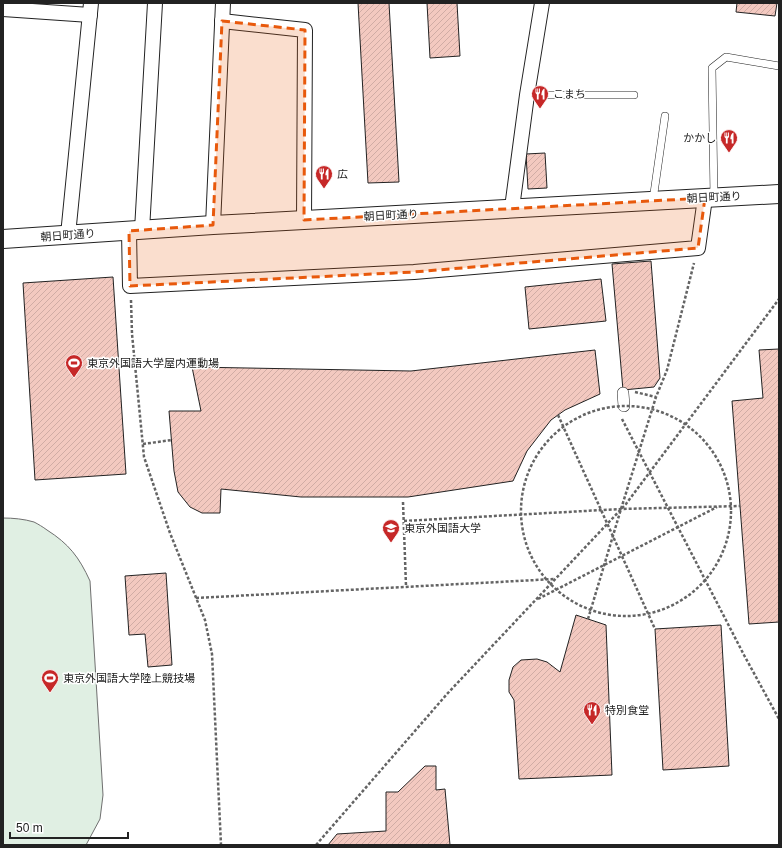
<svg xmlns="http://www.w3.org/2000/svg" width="782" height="848" viewBox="0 0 782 848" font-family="Helvetica,'Noto Sans JP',sans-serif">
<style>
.green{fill:#e0efe3;stroke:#6f6f6f}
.building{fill:url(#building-hatch);stroke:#222}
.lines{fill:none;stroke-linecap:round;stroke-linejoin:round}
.service-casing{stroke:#222;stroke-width:8}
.pedestrian-casing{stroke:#222;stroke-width:12}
.minor-casing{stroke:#222;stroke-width:16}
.tertiary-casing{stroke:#222;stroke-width:20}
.path{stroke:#646464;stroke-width:2.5;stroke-dasharray:3 2;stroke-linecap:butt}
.service{stroke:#fff;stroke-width:7}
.pedestrian{stroke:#fff;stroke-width:11}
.minor{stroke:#fff;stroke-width:14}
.tertiary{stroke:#fff;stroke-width:18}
.path-bridge{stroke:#646464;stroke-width:2.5;stroke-dasharray:3 2;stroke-linecap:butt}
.marked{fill:#e8590c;fill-opacity:0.2;stroke:#e8590c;stroke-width:3;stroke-dasharray:8 5;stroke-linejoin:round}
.labels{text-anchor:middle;stroke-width:3;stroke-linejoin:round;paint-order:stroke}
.poi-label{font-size:11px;fill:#222;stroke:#fff;text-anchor:start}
.street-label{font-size:11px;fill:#222;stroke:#fff}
</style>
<defs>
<pattern id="building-hatch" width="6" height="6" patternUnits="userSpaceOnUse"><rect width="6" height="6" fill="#f3c9c0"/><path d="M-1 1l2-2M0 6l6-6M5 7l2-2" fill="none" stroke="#d0aca5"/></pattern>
</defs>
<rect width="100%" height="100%" fill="#fff"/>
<path class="green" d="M3 518C13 518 24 519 34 522 38 524 43 527 47 530 69 544 79 557 90 581L103 795 100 819 86 845H3Z"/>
<g class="building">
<polygon points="358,3 389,3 399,182 368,183"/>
<polygon points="427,3 457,3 460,56 430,58"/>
<polygon points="737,3 777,3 775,16 736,12"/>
<polygon points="545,153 547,188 528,189 526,154"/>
<polygon points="651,261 660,378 654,387 623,390 612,264"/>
<polygon points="113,277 126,474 35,480 23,283"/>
<polygon points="601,279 606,321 529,329 525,287"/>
<polygon points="779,349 779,622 749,624 732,401 763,398 759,350"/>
<polygon points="595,350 600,394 565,410 551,420 527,451 513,481 408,497 301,497 221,489 220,513 202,513 190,507 178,492 174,471 169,411 201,411 192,367 411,371"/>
<polygon points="166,573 172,665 148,667 145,634 129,635 125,576"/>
<polygon points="576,615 606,625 612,775 519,779 514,700 509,692 509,680 513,667 521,660 537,659 547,662 560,672"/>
<polygon points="721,625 729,766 663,770 655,629"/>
<polygon points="425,766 436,766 436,790 445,789 450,845 328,845 337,834 386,831 386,792 398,792"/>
</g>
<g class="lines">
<g class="service-casing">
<g id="service">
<polyline points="527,95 634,95"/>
<polyline points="714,198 712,68 726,57 779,66"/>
<polyline points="653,200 665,116"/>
</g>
</g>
<g class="pedestrian-casing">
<polyline id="pedestrian" points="623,393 624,406"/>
</g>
<g class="minor-casing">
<g id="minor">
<polyline points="3,9 90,15"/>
<polyline points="222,21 305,30 304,220"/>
<polyline points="512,208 527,95 542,3"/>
<polyline points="213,225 223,3"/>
<polyline points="142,230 155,3"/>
<polyline points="129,231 130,286 414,272 698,248 705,198"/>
<polyline points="68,235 91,3"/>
</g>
</g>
<g class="tertiary-casing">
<polyline id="tertiary" points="3,239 213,225 779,194"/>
</g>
<g class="path">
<polyline points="131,300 132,334 144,457 170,533 205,620 212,654 221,845"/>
<polyline points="635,392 656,397"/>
<polyline points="558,415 655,629"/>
<polyline points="622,419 744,655 779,719"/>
<polyline points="143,444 172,440"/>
<polyline points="403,502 406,586"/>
<polyline points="404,521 621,509 740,506"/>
<polyline points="196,598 555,579"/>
<polyline points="538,599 717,507"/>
<polyline points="588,619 621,509 656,397 667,370 694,263"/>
<polyline points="316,845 447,694 626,504 779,299"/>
</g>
<use href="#service" class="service"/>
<use href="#pedestrian" class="pedestrian"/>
<use href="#minor" class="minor"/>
<use href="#tertiary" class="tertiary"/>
<circle class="path-bridge" cx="626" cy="511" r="105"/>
</g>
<path class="marked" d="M222 21 305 30 304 220 705 198 698 248 414 272 130 286 129 231 213 225Z"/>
<defs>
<g id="restaurant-pin" transform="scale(0.9)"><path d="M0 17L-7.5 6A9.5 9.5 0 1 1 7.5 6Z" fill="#c62828" stroke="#fff"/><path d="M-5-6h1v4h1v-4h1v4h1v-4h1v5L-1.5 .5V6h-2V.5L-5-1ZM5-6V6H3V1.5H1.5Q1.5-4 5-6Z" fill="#fff"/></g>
<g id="stadium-pin" transform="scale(0.9)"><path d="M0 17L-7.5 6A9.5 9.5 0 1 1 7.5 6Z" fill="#c62828" stroke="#fff"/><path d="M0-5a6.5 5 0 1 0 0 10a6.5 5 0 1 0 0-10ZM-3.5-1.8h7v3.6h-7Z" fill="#fff"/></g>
<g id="university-pin" transform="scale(0.9)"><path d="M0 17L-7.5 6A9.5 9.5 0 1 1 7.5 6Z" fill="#c62828" stroke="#fff"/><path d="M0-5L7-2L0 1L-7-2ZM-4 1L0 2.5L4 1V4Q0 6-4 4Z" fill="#fff"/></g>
</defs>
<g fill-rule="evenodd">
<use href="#restaurant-pin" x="540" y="94"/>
<use href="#restaurant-pin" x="729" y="138"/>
<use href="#restaurant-pin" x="324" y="174"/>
<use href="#stadium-pin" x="74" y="363"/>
<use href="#university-pin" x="391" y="528"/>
<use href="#stadium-pin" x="50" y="678"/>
<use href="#restaurant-pin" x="592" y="710"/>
</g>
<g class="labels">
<g class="poi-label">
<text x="553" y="98">こまち</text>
<text x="716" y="142" text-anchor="end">かかし</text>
<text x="337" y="178">広</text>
<text x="87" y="367">東京外国語大学屋内運動場</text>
<text x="404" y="532">東京外国語大学</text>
<text x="63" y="682">東京外国語大学陸上競技場</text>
<text x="605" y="714">特別食堂</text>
</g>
<g class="street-label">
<text transform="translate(714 197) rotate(-3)" y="4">朝日町通り</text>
<text transform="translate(391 215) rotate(-3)" y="4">朝日町通り</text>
<text transform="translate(68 235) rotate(-4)" y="4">朝日町通り</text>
</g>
</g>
<rect width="782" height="848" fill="none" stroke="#222222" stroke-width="8"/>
<path d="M10 832v6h118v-6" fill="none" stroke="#222222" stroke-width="2"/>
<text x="16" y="832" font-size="12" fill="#222222" stroke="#ffffff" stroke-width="3" paint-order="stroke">50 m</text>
</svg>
